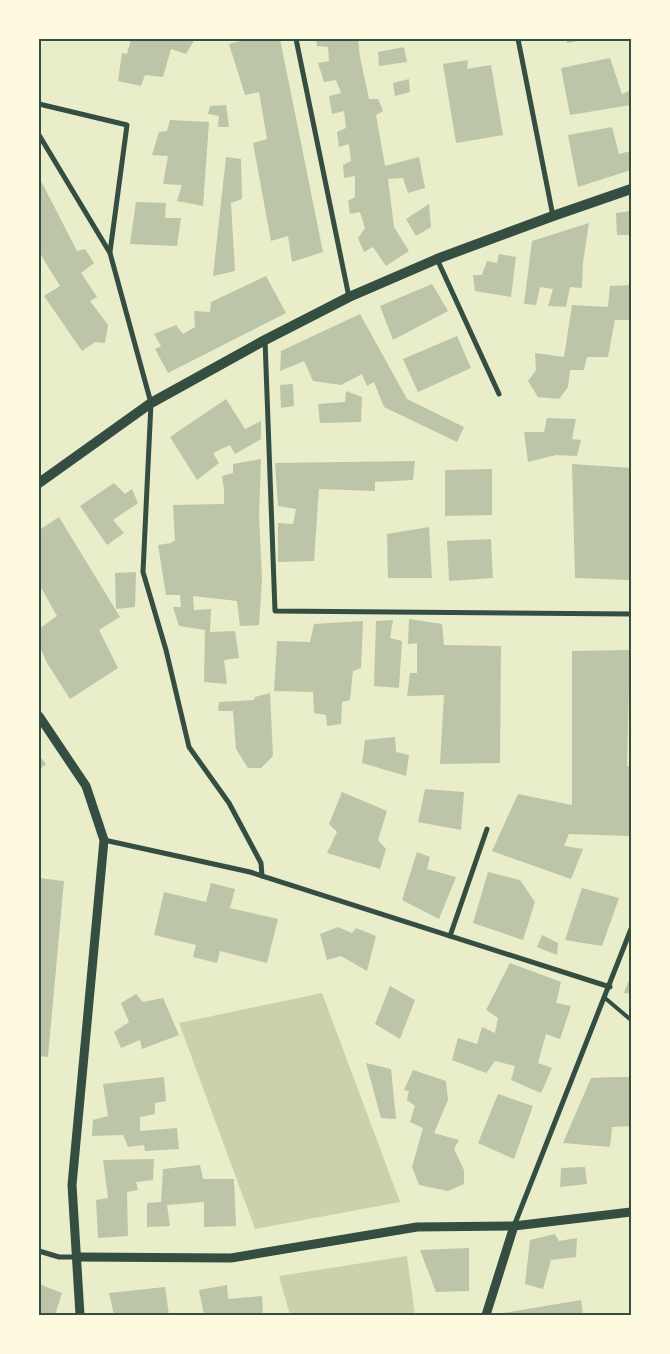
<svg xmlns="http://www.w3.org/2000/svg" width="670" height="1354" viewBox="0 0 670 1354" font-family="Figtree,sans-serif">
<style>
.green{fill:#cad2ad}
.building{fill:#bcc5a7}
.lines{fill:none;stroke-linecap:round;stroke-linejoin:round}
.service{stroke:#344e41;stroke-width:4}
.minor{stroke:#344e41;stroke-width:5}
.tertiary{stroke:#344e41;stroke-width:9}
.secondary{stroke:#344e41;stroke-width:10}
.neatline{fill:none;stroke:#344e41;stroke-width:2}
</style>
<rect width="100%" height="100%" fill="#e9edc9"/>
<g class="green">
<polygon points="322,993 400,1202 255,1229 179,1023"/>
<polygon points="407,1256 415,1315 290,1315 279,1276"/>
</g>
<g class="building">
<polygon points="131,39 159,39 172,41 172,39 195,39 186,54 171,49 163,77 145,75 141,86 118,81 122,53 127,54"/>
<polygon points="248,39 280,39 323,252 292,262 288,236 271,241 253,143 267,139 259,92 245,95 229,44"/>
<polygon points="316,39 358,39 360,57 369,99 378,99 383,111 376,115 385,166 419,157 425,188 408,193 403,178 388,179 394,227 409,251 386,266 373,247 364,252 358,238 365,228 360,212 350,214 348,201 355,197 355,176 344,178 343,165 351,161 349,144 339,147 337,132 346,128 344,111 332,114 329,96 341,93 336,80 324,82 318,63 329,61 328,47 317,46"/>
<polygon points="566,39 581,39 582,40 567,43"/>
<polygon points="404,47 407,62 379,66 378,52"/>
<polygon points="610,58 622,94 631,90 631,105 570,115 561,68"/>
<polygon points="468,60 467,69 491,65 503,135 456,143 443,64"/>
<polygon points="409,79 410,92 395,96 393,83"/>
<polygon points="226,105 229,127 218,127 219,116 208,114 210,106"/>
<polygon points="170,120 209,122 203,206 177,201 182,185 163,184 168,156 152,155 159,132 167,131"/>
<polygon points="612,127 619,154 631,151 631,170 578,187 568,135"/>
<polygon points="226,157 241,159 242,199 231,203 235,271 213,276"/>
<polygon points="39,177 77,251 85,249 94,263 81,273 97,297 90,301 108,325 105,343 95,342 82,351 44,296 60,286 39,252"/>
<polygon points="136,202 166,203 165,218 181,218 177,246 130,244"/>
<polygon points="429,204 431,227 416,236 406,219"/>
<polygon points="631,211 631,235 617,235 616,213"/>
<polygon points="589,223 583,262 582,288 570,287 566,307 548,306 553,289 540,287 536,305 524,304 532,241"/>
<polygon points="499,254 516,257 511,297 475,291 473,275 482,275 487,261 497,263"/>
<polygon points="266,276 286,313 168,373 155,349 161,346 154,334 176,325 183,334 195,327 194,311 210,312 211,302"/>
<polygon points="432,284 448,311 393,340 380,306"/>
<polygon points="631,285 631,320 615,320 608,357 587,357 584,370 570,370 568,387 559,399 538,397 528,381 536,370 535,353 564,357 572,305 608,307 610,286"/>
<polygon points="360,314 407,399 464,427 457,442 384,407 374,382 367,386 362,374 341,385 313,381 304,361 280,371 281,351"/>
<polygon points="457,336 471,368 418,392 403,359"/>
<polygon points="293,384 294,406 281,408 280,385"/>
<polygon points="346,391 362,397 361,422 320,423 318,404 345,402"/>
<polygon points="226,399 245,429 261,421 261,439 235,454 230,445 213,453 219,463 197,480 170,437"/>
<polygon points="547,418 576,419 572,439 581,440 577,456 556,455 528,462 524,432 544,432"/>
<polygon points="261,459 259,515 262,579 259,625 240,626 237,601 193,596 194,610 211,609 210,632 235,631 239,658 224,660 227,684 204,682 205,630 179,626 173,607 181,607 180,595 166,595 158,545 171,543 175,540 173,505 224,504 224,489 222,476 233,473 233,464"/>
<polygon points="415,461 413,480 375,482 375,491 319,489 314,561 278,562 278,523 293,524 296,509 278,506 275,463"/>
<polygon points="572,464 631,468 631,580 575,578"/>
<polygon points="492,469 492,515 445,516 445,470"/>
<polygon points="114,483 125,494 132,489 138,503 113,520 124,533 107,545 80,506"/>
<polygon points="59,517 120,617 99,630 118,668 70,699 47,663 39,645 39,629 57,616 39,584 39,530"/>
<polygon points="429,527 432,578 388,578 387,534"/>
<polygon points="491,539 493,578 449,581 447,541"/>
<polygon points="136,572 135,607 116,609 115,573"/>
<polygon points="409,619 442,624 444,645 501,646 500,763 440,764 444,695 407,696 410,673 417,673 417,643 408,644"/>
<polygon points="393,620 390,638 402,641 399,688 374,686 376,621"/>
<polygon points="363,621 361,668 353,671 350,700 342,702 341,724 327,726 326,715 314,713 313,692 274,691 277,641 310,642 314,624"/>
<polygon points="630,650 627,766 631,766 631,836 569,834 564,846 583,849 571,879 492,851 518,794 572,805 572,651"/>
<polygon points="270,693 273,756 261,768 248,768 236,749 233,711 218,711 219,702 254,700 255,697"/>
<polygon points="395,737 396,752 409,755 406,776 362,763 365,740"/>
<polygon points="39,755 46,764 39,770"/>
<polygon points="425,789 464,792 461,830 418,822"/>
<polygon points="342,792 387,811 378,840 386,849 380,869 327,853 337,832 329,824"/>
<polygon points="417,852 430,857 427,869 456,877 439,919 402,900"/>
<polygon points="488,872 520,880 535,902 523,940 473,923"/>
<polygon points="39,878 64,881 48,1057 39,1056"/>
<polygon points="211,883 235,889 230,908 278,919 267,963 220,951 217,963 193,957 196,945 154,935 164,892 206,902"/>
<polygon points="582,888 619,898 602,946 565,940"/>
<polygon points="338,927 352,933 356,928 376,936 367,971 341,956 327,960 320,934"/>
<polygon points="542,935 558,943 557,955 537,947"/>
<polygon points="510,963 561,982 556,1003 571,1006 560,1039 546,1034 538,1063 552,1068 541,1093 511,1080 515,1066 495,1061 486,1073 452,1060 458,1038 477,1044 482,1027 495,1033 498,1018 486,1010"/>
<polygon points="631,975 631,994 624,993"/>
<polygon points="390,986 415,1000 400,1039 375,1024"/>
<polygon points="136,994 143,1002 163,998 179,1035 142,1049 140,1040 121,1048 114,1032 129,1022 121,1003"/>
<polygon points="366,1063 391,1069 396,1119 381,1118"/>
<polygon points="413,1070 446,1081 448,1100 434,1133 459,1140 454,1149 464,1170 464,1184 448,1191 419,1185 412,1167 423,1128 410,1122 415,1106 407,1100 409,1091 404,1090"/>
<polygon points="164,1077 166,1101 155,1103 155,1114 140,1117 140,1131 177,1128 179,1149 145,1151 144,1145 128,1147 123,1135 92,1136 93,1120 108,1116 103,1084"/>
<polygon points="612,1077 631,1077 631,1126 612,1127 610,1147 563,1143 591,1078"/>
<polygon points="498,1094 533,1106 514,1159 478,1143"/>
<polygon points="154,1159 153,1180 136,1182 138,1190 127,1192 128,1236 98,1238 96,1200 108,1198 103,1160"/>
<polygon points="200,1165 203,1179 234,1179 236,1226 204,1227 204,1202 167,1205 170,1226 147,1227 147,1203 161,1202 163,1169"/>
<polygon points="585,1167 587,1184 560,1187 561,1168"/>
<polygon points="555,1234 559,1241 577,1238 576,1257 551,1260 543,1289 525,1284 530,1240"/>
<polygon points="469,1248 469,1291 436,1292 420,1250"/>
<polygon points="39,1284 62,1293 55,1315 39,1315"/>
<polygon points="227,1285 228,1299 262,1296 263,1315 204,1315 199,1290"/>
<polygon points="165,1287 169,1315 114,1315 109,1293"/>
<polygon points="581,1300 583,1315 504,1315 503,1313"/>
</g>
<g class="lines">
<polyline class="service" points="605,998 631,1020"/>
<g class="minor">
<polyline points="296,39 349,297"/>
<polyline points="518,39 553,216"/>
<polyline points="39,104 127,125 110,252"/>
<polyline points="39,135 110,253 151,403 143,572 166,650 189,747 229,803 261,863 262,876"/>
<polyline points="437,259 499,394"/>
<polyline points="265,340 275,611 631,614"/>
<polyline points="104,840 250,872 610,987"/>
<polyline points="450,936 487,829"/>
<polyline points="514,1226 631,929"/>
<polyline points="39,1251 59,1257 77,1257"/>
</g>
<g class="tertiary">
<polyline points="39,716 86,786 104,840 72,1185 80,1315"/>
<polyline points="78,1257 231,1258 417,1227 514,1226 631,1212"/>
<polyline points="486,1315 514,1226"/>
</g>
<polyline class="secondary" points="39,483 151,403 265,340 349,297 437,259 553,216 631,189"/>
</g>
<rect width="670" height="1354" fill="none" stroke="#fefae0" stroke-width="80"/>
<rect x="40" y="40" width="590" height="1274" class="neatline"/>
</svg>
